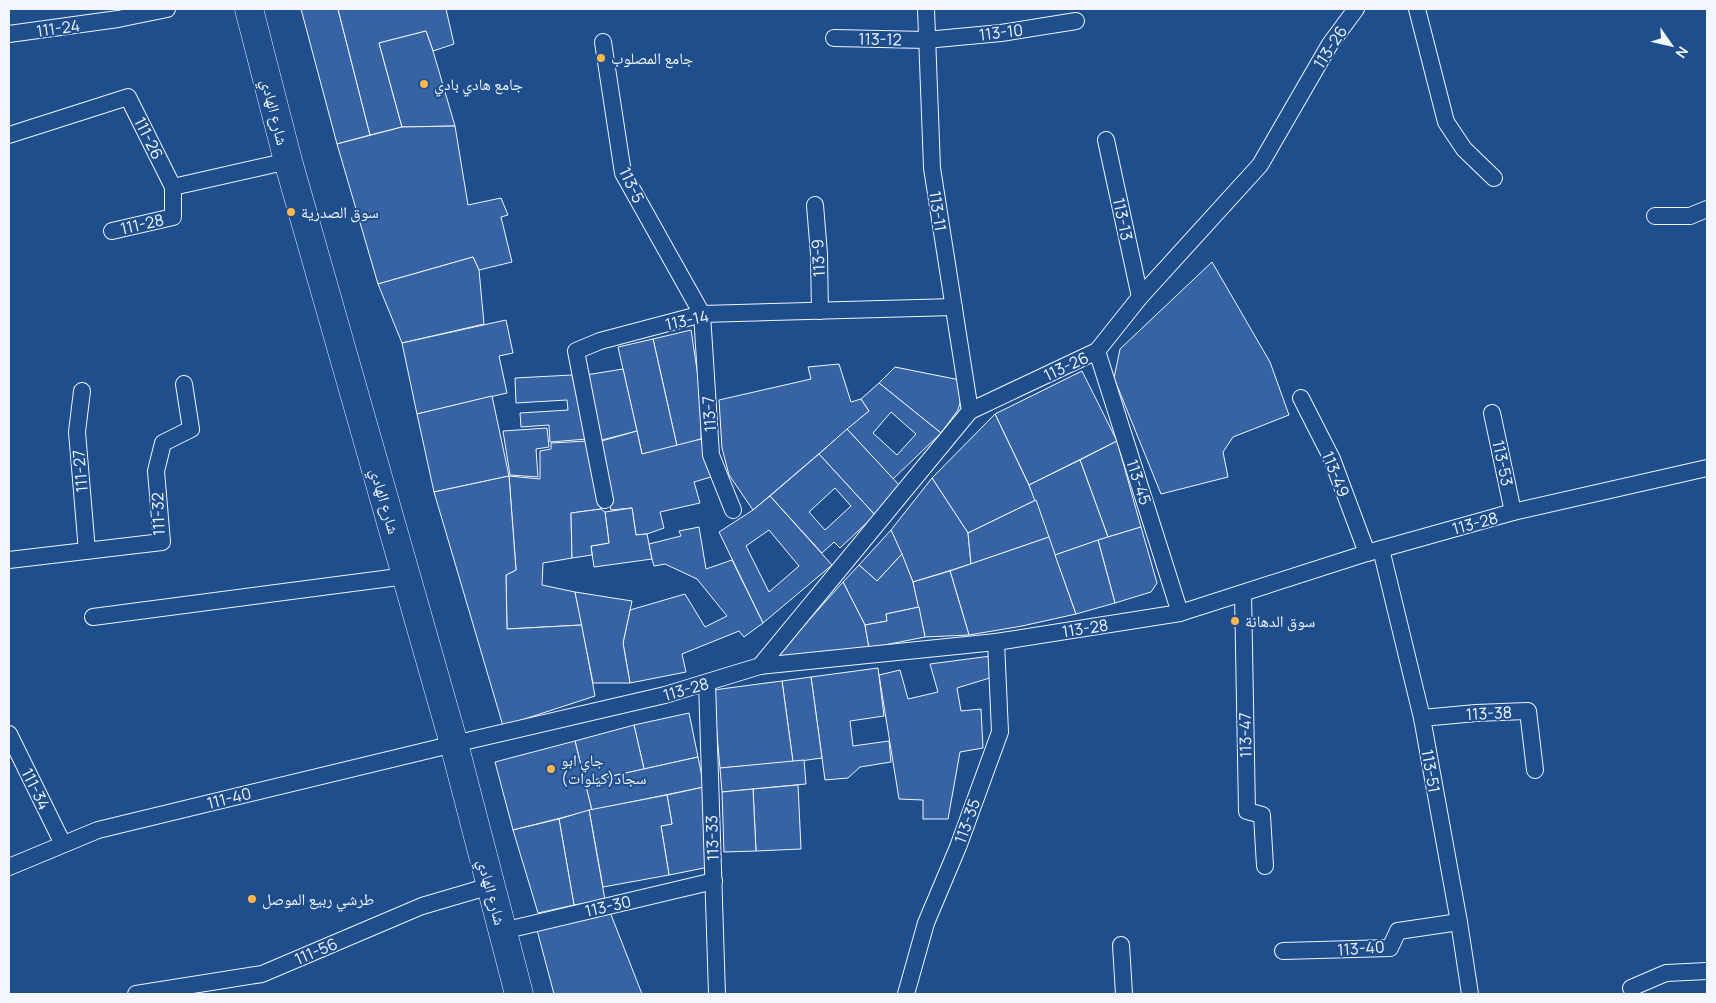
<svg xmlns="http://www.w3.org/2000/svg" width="1716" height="1003" viewBox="0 0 1716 1003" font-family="Manrope,'Noto Naskh Arabic',sans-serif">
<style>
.building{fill:#3563a3;stroke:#f2f6ff;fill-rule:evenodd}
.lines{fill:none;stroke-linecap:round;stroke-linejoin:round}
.lane-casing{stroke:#f2f6ff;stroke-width:18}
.secondary-casing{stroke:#f2f6ff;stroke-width:29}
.lane{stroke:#1f4e8c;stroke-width:16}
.secondary{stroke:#1f4e8c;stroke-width:28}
.poi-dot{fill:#ffb74d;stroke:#1f4e8c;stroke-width:2}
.labels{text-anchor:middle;stroke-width:4;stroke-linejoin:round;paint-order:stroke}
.street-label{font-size:16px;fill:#f2f6ff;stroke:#1f4e8c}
.poi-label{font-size:16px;fill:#f2f6ff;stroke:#1f4e8c;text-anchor:start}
</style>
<rect width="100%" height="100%" fill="#1f4e8c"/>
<g class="building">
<polygon points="301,9 338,9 370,135 337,144"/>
<polygon points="338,9 446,9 454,44 433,51 426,31 379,43 402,127 370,135"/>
<polygon points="426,31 433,51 455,126 402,127 379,43"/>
<polygon points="455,126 468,205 501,198 508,215 501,217 512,262 479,270 473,257 378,284 337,144 402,127"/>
<polygon points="473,257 479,270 484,324 402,343 378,284"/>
<polygon points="1212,262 1270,362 1289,415 1233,437 1223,452 1228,477 1161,494 1114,378 1120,349"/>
<polygon points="506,320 513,353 499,356 507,393 417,414 402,343"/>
<polygon points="691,330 702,403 701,439 677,446 653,339"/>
<polygon points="653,339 677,446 642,454 618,347"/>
<polygon points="839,364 851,402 861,399 869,411 753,510 729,475 722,448 719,400 811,379 808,367"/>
<polygon points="895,367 960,380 962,396 958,410 941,433 879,383"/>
<polygon points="623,369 637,431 598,441 586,375"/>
<polygon points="1082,371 1117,441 1029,485 995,414"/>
<polygon points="572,375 587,439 550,442 549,425 521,427 520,413 568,410 567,400 516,403 515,378"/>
<path d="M879 383 941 433 893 479 847 429 869 411 861 399ZM891 412 916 434 897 455 873 433Z"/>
<polygon points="492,396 509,476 434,492 417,414"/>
<polygon points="995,414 1036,500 968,533 932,478"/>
<polygon points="547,428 549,447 536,449 538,477 510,475 503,431"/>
<polygon points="847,429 900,486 875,515 819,454"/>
<polygon points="637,431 642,454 701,439 711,477 694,482 700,503 660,512 664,528 647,534 636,535 632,508 611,510 598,442"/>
<polygon points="588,441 601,509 571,513 572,558 543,563 542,585 575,592 582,625 507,629 506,575 516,570 509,476 540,479 540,451 551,449 551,443"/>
<polygon points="1117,441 1141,527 1108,537 1080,460"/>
<path d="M819 454 875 515 840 548 834 542 822 553 770 496ZM835 488 851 506 825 530 809 512Z"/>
<polygon points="1080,460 1108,537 1055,555 1029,485"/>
<polygon points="509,476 516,570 506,575 507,629 582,625 595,696 503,726 434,492"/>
<polygon points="932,478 968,533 971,564 913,582 891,530"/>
<path d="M770 496 832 565 763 623 719 532 753 510ZM769 530 799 566 769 592 746 546Z"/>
<polygon points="1036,500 1049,537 971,564 968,533"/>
<polygon points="632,508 636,535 647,534 652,559 594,567 591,546 609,543 605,512"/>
<polygon points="601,509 605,512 609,543 591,546 592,555 572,558 571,513"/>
<polygon points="699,527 706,569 732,560 763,623 744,637 739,631 682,654 686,672 630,683 623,643 630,610 685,594 705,627 727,616 697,579 665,564 654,566 652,559 649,544 681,536 679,531"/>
<polygon points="1141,527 1157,583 1151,592 1115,603 1098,540"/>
<polygon points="891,530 902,554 877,581 859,565"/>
<polygon points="1049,537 1076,614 1022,626 969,635 950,571"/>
<polygon points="1098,540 1115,603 1076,614 1055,555"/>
<polygon points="902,554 913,582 919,607 886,614 887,621 865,625 843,582 859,565 877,581"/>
<polygon points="950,571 969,635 925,637 913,582"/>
<polygon points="843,582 865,625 869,648 774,659"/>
<polygon points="575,592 632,601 623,643 630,683 593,683"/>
<polygon points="919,607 925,637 869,648 865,625 887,621 886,614"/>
<polygon points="991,656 993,677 957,688 961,711 981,709 983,748 960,752 948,819 923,819 923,800 899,799 879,675 900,670 908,699 938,692 930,664"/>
<polygon points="878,668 884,716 850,721 853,746 889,741 891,762 860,767 848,778 825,780 811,677"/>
<polygon points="811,677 822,758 793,762 782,681"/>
<polygon points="782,681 793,762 720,768 713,690"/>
<polygon points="689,713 698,757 644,769 634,725"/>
<polygon points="634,725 644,769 585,782 575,741"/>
<polygon points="575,741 592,810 513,830 495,762"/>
<polygon points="698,757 704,787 592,810 585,782"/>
<polygon points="804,760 806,784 722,792 720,768"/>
<polygon points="798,785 801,849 756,851 753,789"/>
<polygon points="704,787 709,867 669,875 661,826 672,824 667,795"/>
<polygon points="753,789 756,851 724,852 722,792"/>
<polygon points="667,795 672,824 661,826 669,875 603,887 589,810"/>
<polygon points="589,810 605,900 574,905 559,819"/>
<polygon points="559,819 574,905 538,913 513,830"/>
<polygon points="610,912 642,994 554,994 537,930"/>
</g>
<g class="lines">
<g class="lane-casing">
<g id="lane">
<polyline points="926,9 932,168 970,411"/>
<polyline points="1417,9 1446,122 1464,149 1494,178"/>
<polyline points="9,34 118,19 167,9"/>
<polyline points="834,38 926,40 1001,33 1076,21"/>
<polyline points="603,42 623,173 702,314 711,455 733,510"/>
<polyline points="9,135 128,97 173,187 288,161"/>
<polyline points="1106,140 1140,297"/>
<polyline points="815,205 819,254 820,311"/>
<polyline points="1655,216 1690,216 1707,209"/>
<polyline points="112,231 173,217 173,187"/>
<polyline points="1097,351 1180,613"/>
<polyline points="82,391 77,432 87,551"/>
<polyline points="1301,398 1332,459 1367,553"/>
<polyline points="1492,413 1513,512"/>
<polyline points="605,500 576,351 600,341 702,314 954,307"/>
<polyline points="1381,549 1422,718 1459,922 1470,994"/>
<polyline points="9,560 162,542 156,471 163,443 191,429 184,384"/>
<polyline points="1243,593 1247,811 1262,815 1265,866"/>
<polyline points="93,617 406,576"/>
<polyline points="760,666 970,411 1097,351 1140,297 1260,165 1330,44 1356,9"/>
<polyline points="707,683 717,994"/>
<polyline points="1422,718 1476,713 1528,711 1535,770"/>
<polyline points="9,734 63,844"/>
<polyline points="9,867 98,830 454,744 665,695 760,666 996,642 1180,613 1367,553 1513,512 1707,468"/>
<polyline points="503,931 714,881"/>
<polyline points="1121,945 1124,994"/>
<polyline points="1283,951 1390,948 1398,931 1459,922"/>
<polyline points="1631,988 1666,973 1707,971"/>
<polyline points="136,994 262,974 422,906 490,886"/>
<polyline points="906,994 926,923 958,847 1000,732 996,642"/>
</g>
</g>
<g class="secondary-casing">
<polyline id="secondary" points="249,9 288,161 454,744 519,994"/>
</g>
<use href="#lane" class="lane"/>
<use href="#secondary" class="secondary"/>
</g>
<g class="poi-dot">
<circle cx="601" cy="58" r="5"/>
<circle cx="424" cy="84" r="5"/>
<circle cx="291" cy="212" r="5"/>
<circle cx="1235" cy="621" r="5"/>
<circle cx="551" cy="769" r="5"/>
<circle cx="252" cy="899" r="5"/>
</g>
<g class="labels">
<g class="street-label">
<text transform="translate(58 28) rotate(-8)" y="6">111-24</text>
<text transform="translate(1001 32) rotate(-7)" y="6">113-10</text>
<text transform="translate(880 39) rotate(1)" y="6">113-12</text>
<text transform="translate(1330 47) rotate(-57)" y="6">113-26</text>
<text transform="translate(275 112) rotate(76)" y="6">شارع الهادي</text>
<text transform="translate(149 138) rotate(64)" y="6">111-26</text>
<text transform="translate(632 185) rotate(65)" y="6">113-5</text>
<text transform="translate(938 211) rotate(81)" y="6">113-11</text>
<text transform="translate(1123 219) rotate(78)" y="6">113-13</text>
<text transform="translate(142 224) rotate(-13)" y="6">111-28</text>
<text transform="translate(818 258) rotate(-93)" y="6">113-9</text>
<text transform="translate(687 320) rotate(-12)" y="6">113-14</text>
<text transform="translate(1066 366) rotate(-25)" y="6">113-26</text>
<text transform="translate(709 414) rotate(-94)" y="6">113-7</text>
<text transform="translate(1503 463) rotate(78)" y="6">113-53</text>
<text transform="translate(80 471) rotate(-95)" y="6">111-27</text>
<text transform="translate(1336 474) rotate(68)" y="6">113-49</text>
<text transform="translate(1139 482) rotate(72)" y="6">113-45</text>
<text transform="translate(385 501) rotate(74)" y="6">شارع الهادي</text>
<text transform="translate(158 514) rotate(-92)" y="6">111-32</text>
<text transform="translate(1475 523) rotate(-15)" y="6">113-28</text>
<text transform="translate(1085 628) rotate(-9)" y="6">113-28</text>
<text transform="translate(686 689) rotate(-16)" y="6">113-28</text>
<text transform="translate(1489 713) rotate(-3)" y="6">113-38</text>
<text transform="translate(1245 735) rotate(-91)" y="6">113-47</text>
<text transform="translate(1431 771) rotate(80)" y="6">113-51</text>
<text transform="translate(36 789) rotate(64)" y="6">111-34</text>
<text transform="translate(229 798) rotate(-14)" y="6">111-40</text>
<text transform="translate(967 821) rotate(-70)" y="6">113-35</text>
<text transform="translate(712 838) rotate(-92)" y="6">113-33</text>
<text transform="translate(492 892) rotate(75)" y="6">شارع الهادي</text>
<text transform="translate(608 906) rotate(-13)" y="6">113-30</text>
<text transform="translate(1361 948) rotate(-4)" y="6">113-40</text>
<text transform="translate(316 951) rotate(-23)" y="6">111-56</text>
</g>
<g class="poi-label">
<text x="611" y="64">جامع المصلوب</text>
<text x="434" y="90">جامع هادي بادي</text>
<text x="301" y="218">سوق الصدرية</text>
<text x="1245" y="627">سوق الدهانة</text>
<text x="561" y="766">جاي ابو<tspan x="561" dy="18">سجاد(كيلوات)</tspan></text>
<text x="262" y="905">طرشي ربيع الموصل</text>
</g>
</g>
<rect width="1716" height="1003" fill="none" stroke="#f2f6ff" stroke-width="20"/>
<g transform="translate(1671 45) rotate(124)" stroke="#1f4e8c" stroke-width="4" paint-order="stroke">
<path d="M0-4L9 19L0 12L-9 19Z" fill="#f2f6ff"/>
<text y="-8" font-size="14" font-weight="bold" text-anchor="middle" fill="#f2f6ff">N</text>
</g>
</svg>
